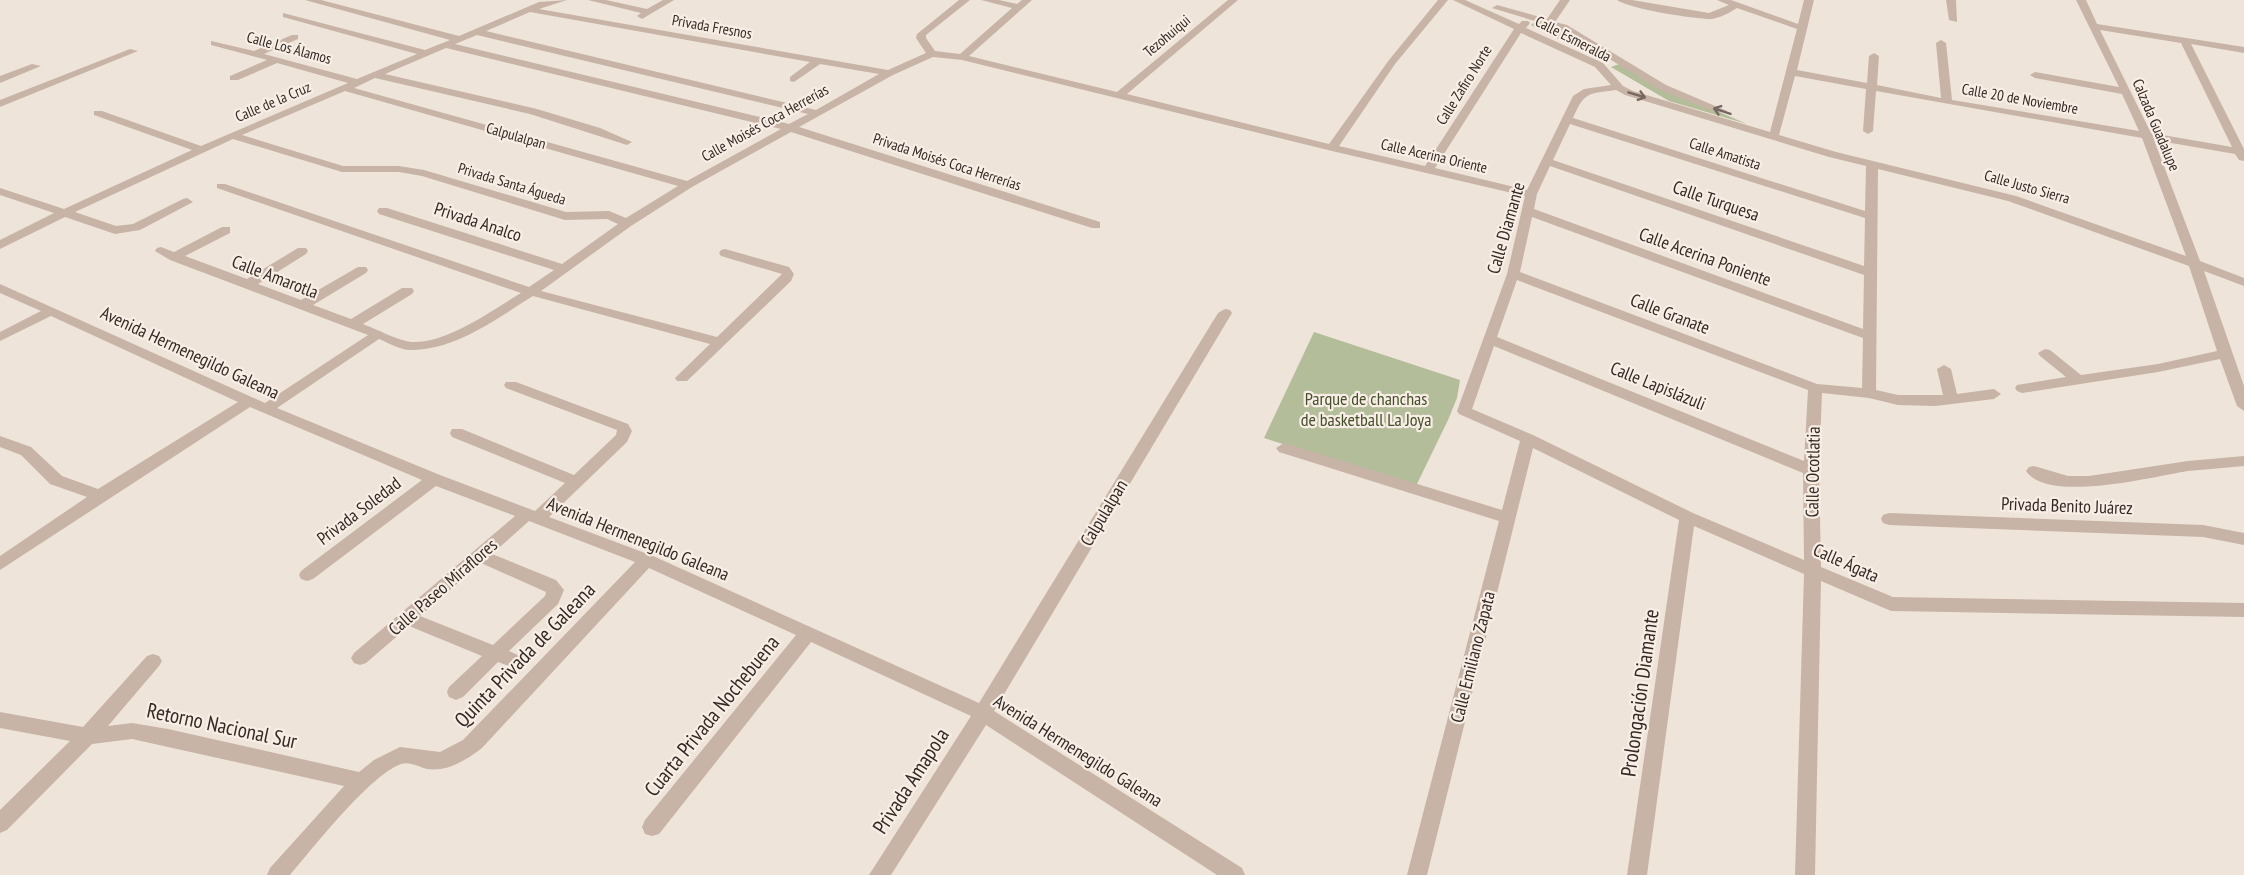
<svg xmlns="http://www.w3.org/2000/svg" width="2244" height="875" viewBox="0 0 2244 875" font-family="'PT Sans Narrow',sans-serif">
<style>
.green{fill:#b3bd9a}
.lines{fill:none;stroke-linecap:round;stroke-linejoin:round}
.minor{fill:#c7b4a6;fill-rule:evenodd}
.oneway{stroke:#766860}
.labels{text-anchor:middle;stroke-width:4.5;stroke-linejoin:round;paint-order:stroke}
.far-street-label{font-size:15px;fill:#332a26;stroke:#f8eee5}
.street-label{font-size:18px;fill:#332a26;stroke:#f8eee5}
.park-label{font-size:18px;fill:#44502c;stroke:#f8eee5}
.near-street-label{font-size:21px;fill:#332a26;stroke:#f8eee5}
</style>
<rect width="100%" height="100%" fill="#efe4d9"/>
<g class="green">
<polygon points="1537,20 1551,23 1611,57 1600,60 1531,25"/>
<polygon points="1622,63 1687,98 1747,124 1669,101 1611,67"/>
<polygon points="1314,332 1460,380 1457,398 1448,420 1416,486 1264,438"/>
</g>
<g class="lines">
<g class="minor">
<path d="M305 0H321L459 36 539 2 567 0 539 9 888 70 926 53 916 38 917 34 959 0H970L926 35V38L935 51 960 54 1012 8 981 0H999L1017 4 1022 0H1032L969 56 1117 92 1228 0H1238L1127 94 1329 144 1389 60 1438 0H1448L1395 64 1339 146 1425 166 1514 29 1453 0H1465L1519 24 1522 21H1528L1530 23 1526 28 1603 63 1623 86 1633 91 1770 132 1797 29 1737 8C1729 13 1720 18 1711 19 1694 19 1630 9 1617 0H1632L1709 13 1729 5 1717 0H1731L1798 24 1804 0H1814L1797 70 1867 83 1869 56 1874 53 1879 56 1877 85 1941 98 1936 43 1941 40 1946 43 1952 100 2139 131 2122 94 2035 78 2030 75 2035 72 2119 87 2076 0H2086L2097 24 2244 47V53L2191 44 2244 149V161L2239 160 2235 154 2154 140 2200 261 2244 278V286L2204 271 2244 386V411L2237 406 2220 359 2158 372 2022 393 2017 391 2015 388 2017 385 2066 377 2040 356 2038 353 2045 349 2050 350 2081 375 2158 364 2217 351 2189 266 2008 201 1878 169 1876 390 1898 395H1943L1937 369 1944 365 1951 369 1957 394 1994 389 2001 394 1994 399 1935 406 1898 405 1869 398 1822 393 1819 470 1821 567 1893 597 2244 603V617L1891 611 1821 581 1815 875H1795L1804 574 1694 526 1647 875H1627L1679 520 1533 448 1427 875H1407L1499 521 1279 452 1276 448 1284 443 1502 510 1520 441 1459 414 1457 411 1507 274 1525 196 1332 151 962 60 933 57 893 75 799 127 1100 222V228H1092L791 132 692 187 631 226 541 291 717 337 782 274 721 256 719 253 721 250 725 249 789 267 794 274 791 281 687 381H677L675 378 710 344 533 296C496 319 456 350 410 350 400 350 389 343 379 339L277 408 440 475 535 511 565 483 452 437 450 433 452 429H462L574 475 616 435 617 430 506 388 504 385 506 382H516L628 424 632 431 627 442 549 517 653 556 979 703 1218 313 1225 309 1230 310 1232 313 994 711 1242 868 1245 875H1217L986 725 891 875H869L971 716 811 642 659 834 652 836 645 834 642 827 645 820 796 635 649 568 482 748C466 760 448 772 427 769 419 767 410 761 401 764 370 775 313 848 290 875H267L270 868 344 786 132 739 92 744 7 830 0 833V810L70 741 0 728V712L83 727 147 656 153 654 159 656 162 661 159 666 108 726 132 723 168 729 359 772 374 760 400 747 440 752 463 740 635 562 529 521 492 554 556 580 564 590 558 604 509 651 520 656 523 661 520 666 514 668 498 662 463 697 456 700 449 697 447 692 449 687 482 656 409 626 366 663 360 665 354 663 351 658 354 653 515 516 436 486 313 579 307 581 301 579 299 575 301 571 422 480 250 407 0 570V556L87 497 50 484 21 455 0 447V436L31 447 62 476 98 489 238 402 51 316 0 341V332L41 311 0 293V284L265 403 368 335 170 260 155 251 157 248 161 247 174 252 222 227H230V233L185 256 247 279 298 248H306L308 251 306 254 258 284 301 300 358 267H366L368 270 366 273 313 305 351 319 402 288H412L414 291 412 294 363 324C377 329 396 340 411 342 447 344 491 311 521 293L217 188V184H225L529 287 554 270 379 214 377 211 379 208H387L562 264 618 224 607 219 565 220 422 176 399 172H342L233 139 75 212 116 226 133 224 183 199 187 198 193 202 140 230 115 234 65 217 0 249V240L54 213 0 195V188L64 209 192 150 94 115V111H102L201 146 348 83 277 63 238 80H230V76L267 60 211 45V41L254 51 292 35H298V39L264 54 357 79 417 54 283 17V13L425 50 450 40ZM530 12 810 62 790 77V81L794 82 820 64 879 74 816 110 486 31ZM2100 30 2181 43 2232 147 2151 133ZM1521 33 1595 67 1611 85 1584 89 1573 96 1527 190 1435 168ZM477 35 808 114 789 124 455 44ZM446 48 781 129 687 181 354 88 375 78 530 114 627 145 632 142 600 128 537 109 385 74ZM1795 76 1866 89 1863 131 1868 134 1873 131 1876 91 2142 138 2186 256 2016 196 1836 152 1779 135ZM1616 90 1625 95 1829 157 1866 166 1865 211 1573 118C1585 91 1588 94 1616 90ZM345 91 678 186 626 218 609 211 566 212 424 170 399 166H343L242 135ZM1570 124 1865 218 1864 266 1553 160ZM1550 166 1864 275 1863 329 1534 209 1537 194ZM1532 217 1863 338 1862 388 1817 384 1520 272ZM1517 280 1808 390 1804 461 1497 337ZM1494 346 1803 473 1804 560 1693 513 1533 435 1472 409ZM481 563 546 592 545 596 493 645 420 616Z"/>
<polygon points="588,0 606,0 647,9 663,0 674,0 642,19 637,16 641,13"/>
<polygon points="1560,0 1570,0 1555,22 1567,25 1666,85 1727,111 1718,113 1658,89 1561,29 1492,8 1497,5 1547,19"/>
<polygon points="1946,0 1956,0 1957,22 1949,20"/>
<polygon points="130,49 138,51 0,107 0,100"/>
<polygon points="32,64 41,66 0,83 0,76"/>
<path d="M2244 456V466C2226 468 2207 469 2188 471 2156 476 2048 504 2026 471L2029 467 2034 466 2068 476H2089L2188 461Z"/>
<polygon points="1889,513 2203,525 2244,533 2244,545 2203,537 1889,525 1883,523 1881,519 1883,515"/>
</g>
</g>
<defs><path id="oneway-shaft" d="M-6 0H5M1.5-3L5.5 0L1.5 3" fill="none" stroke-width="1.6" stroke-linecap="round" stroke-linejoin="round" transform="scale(1.5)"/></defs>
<g class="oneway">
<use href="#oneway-shaft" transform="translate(1637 95) rotate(17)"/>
<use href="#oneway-shaft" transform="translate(1722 111) rotate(-162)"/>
</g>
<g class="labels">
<g class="far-street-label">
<text transform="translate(712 27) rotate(10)" y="5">Privada Fresnos</text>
<text transform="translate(1167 36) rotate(-40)" y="5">Tezohuiqui</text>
<text transform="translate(1573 39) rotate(27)" y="5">Calle Esmeralda</text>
<text transform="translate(289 48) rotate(15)" y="5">Calle Los Álamos</text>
<text transform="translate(1464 85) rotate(-58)" y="5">Calle Zafiro Norte</text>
<text transform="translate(2020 99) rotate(10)" y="5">Calle 20 de Noviembre</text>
<text transform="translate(273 102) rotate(-23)" y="5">Calle de la Cruz</text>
<text transform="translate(765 123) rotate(-29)" y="5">Calle Moisés Coca Herrerías</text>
<text transform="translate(2156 125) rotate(67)" y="5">Calzada Guadalupe</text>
<text transform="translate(516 136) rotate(16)" y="5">Calpulalpan</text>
<text transform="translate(1725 154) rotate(18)" y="5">Calle Amatista</text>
<text transform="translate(1434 156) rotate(13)" y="5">Calle Acerina Oriente</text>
<text transform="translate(947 162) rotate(18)" y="5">Privada Moisés Coca Herrerías</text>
<text transform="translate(512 184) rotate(17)" y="5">Privada Santa Águeda</text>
<text transform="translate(2027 187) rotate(16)" y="5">Calle Justo Sierra</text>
</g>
<g class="street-label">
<text transform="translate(1716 201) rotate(19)" y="6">Calle Turquesa</text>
<text transform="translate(478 222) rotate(18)" y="6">Privada Analco</text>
<text transform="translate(1506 228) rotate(-74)" y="6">Calle Diamante</text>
<text transform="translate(1705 257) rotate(20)" y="6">Calle Acerina Poniente</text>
<text transform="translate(275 277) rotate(21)" y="6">Calle Amarotla</text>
<text transform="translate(1670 314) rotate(21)" y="6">Calle Granate</text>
<text transform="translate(190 353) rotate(25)" y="6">Avenida Hermenegildo Galeana</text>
<text transform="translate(1658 386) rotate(22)" y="6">Calle Lapislázuli</text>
<text transform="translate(1813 472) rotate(-89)" y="6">Calle Ocotlatia</text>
<text transform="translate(2067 506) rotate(2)" y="6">Privada Benito Juárez</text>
<text transform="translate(359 511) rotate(-37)" y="6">Privada Soledad</text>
<text transform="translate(1104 513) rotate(-59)" y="6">Calpulalpan</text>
<text transform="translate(638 539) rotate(22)" y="6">Avenida Hermenegildo Galeana</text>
<text transform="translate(1846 563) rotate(24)" y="6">Calle Ágata</text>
<text transform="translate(443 587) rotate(-41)" y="6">Calle Paseo Miraflores</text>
<text transform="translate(1473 657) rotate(-76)" y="6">Calle Emiliano Zapata</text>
<text transform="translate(1078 751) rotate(32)" y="6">Avenida Hermenegildo Galeana</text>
</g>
<g class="park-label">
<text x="1366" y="405">Parque de chanchas<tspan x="1366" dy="21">de basketball La Joya</tspan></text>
</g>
<g class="near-street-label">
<text transform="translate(525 655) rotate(-46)" y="7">Quinta Privada de Galeana</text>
<text transform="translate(1640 693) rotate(-82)" y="7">Prolongación Diamante</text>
<text transform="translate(712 716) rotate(-51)" y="7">Cuarta Privada Nochebuena</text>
<text transform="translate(222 726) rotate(12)" y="7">Retorno Nacional Sur</text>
<text transform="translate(911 781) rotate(-57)" y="7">Privada Amapola</text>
</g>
</g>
</svg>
